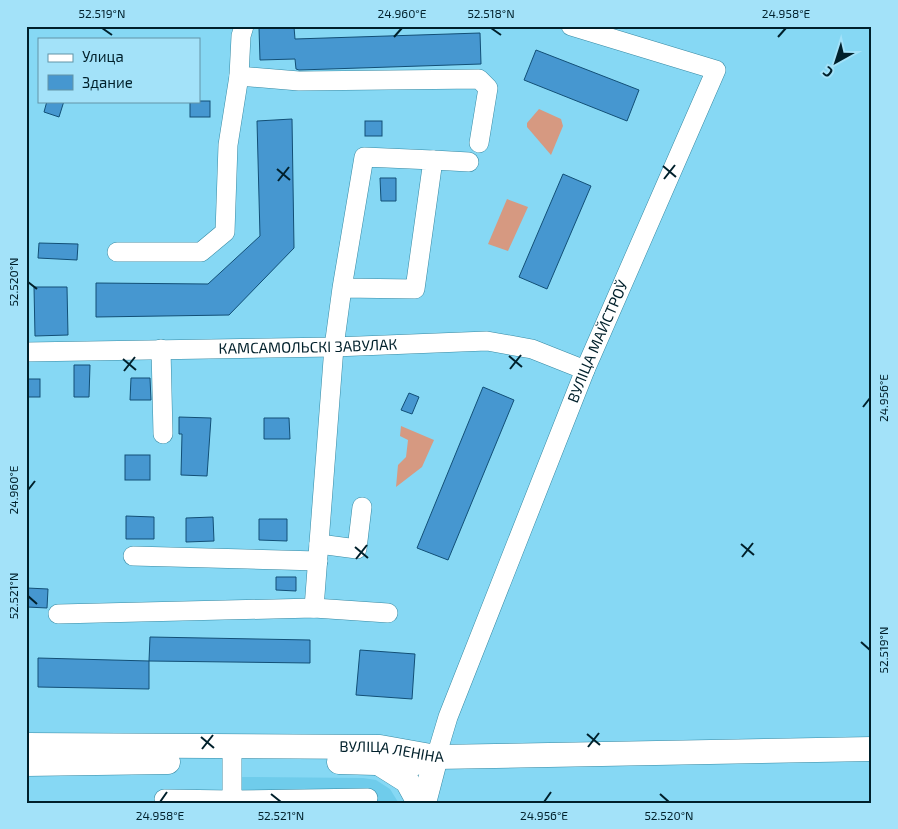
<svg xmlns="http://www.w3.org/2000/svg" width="898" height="829" viewBox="0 0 898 829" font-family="'Exo 2',sans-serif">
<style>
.built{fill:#6fcceb}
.green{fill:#d69981}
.building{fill:#4697d0;stroke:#124f76}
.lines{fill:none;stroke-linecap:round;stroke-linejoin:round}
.minor-casing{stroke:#3689a3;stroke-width:20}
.major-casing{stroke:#3689a3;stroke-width:25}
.minor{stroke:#fff;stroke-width:19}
.major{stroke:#fff;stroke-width:24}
.ticks{fill:none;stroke:#00202b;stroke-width:2}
.labels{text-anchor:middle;stroke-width:4.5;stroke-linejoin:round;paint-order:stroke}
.street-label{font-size:15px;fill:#00202b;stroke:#a3e2f9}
.neatline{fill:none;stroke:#00202b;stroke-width:2}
.ticks-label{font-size:12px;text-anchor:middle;fill:#00202b}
</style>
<rect width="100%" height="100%" fill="#86d8f4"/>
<polygon class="built" points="242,777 363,778 376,780 390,789 398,802 242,803"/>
<g class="green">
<polygon points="539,109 561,119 563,126 551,155 527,127 527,123"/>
<polygon points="507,199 528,207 508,251 488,244"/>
<polygon points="401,426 434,440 422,467 396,487 398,465 406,457 408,440 400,436"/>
</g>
<g class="building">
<polygon points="294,27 295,39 480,33 481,64 299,70 296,69 295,59 260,60 259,28"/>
<polygon points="536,50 639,90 627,121 524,80"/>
<polygon points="47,101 64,101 59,117 44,112"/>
<rect x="190" y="101" width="20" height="16"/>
<polygon points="292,119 294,248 229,315 96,317 96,283 208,284 260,236 257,121"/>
<rect x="365" y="121" width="17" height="15"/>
<polygon points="563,174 591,186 547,289 519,277"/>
<polygon points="380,178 396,178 396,201 381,201"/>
<polygon points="39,243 78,244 77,260 38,258"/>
<polygon points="34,287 67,287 68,335 35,336"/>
<polygon points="74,365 90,365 89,397 74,397"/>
<polygon points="131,378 150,378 151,400 130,400"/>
<rect x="26" y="379" width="14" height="18"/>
<polygon points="483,387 514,400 448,560 417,548"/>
<polygon points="409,393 419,397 412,414 401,410"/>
<polygon points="179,417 211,418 207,476 181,475 182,434 179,434"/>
<polygon points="264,418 289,418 290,439 264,439"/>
<rect x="125" y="455" width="25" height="25"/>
<polygon points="126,516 154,517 154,539 126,539"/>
<polygon points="213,517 214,541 186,542 186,518"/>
<polygon points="259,519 287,519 287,541 259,540"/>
<polygon points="276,577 296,577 296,591 276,590"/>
<polygon points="27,588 48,589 47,608 27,607"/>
<polygon points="150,637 310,640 310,663 149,661"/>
<polygon points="360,650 415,654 412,699 356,695"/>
<polygon points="38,658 149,661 149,689 38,687"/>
</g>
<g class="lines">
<g class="minor-casing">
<g id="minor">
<polyline points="239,76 299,81 479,79 488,88 479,143"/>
<polyline points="433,160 469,162"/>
<polyline points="117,252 201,252 225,232 228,145 239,76 241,36 244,26"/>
<polyline points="161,349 163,434"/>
<path id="s1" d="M26 352 334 347 487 341 532 349 585 370"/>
<polyline points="319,544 357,549 362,507"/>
<polyline points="133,556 318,561"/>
<polyline points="314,608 334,347 342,288 415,289 433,160 364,157 342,288"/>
<polyline points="58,614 314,608 388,613"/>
<polyline points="232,746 232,800 368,798"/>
<path id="s2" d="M436 757 448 717 585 370 716 70 571 26"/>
<polyline points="164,799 232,800 232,803"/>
</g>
</g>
<g class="major-casing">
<g id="major">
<path id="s3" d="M26 745 380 747 436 757 872 749"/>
<polyline points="339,762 413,764"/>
<polyline points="26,764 168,762"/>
<polyline points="380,764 407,781 419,803"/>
<polyline points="424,803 436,757"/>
</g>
</g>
<use href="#minor" class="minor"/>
<use href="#major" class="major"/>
</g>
<path class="ticks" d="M102 28 112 35M491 28 501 35M394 37 402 28M778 37 786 28M663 166 676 177M277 169 290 180M664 179 675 165M278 181 289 167M28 282 37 289M509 356 522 367M123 359 136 370M510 369 521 355M124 371 135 357M863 407 870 398M28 490 35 481M741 544 754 555M355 547 368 558M742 557 753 543M356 559 367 545M28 596 37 604M861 642 870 650M587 734 600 745M201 737 214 748M588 747 599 733M202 749 213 735M271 794 281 802M660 794 669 802M160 802 167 792M544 802 551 792"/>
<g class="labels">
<g class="street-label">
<text dy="5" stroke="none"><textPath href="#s2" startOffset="446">ВУЛІЦА МАЙСТРОЎ</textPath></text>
<text dy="5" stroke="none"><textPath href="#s1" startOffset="282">КАМСАМОЛЬСКІ ЗАВУЛАК</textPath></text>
<text dy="5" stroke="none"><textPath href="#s3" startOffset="366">ВУЛІЦА ЛЕНІНА</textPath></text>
</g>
</g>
<rect width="898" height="829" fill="none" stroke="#a3e2f9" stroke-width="55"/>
<rect x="38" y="38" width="162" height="65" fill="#a3e2f9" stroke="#6294a7"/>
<rect x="48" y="54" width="25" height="8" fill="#ffffff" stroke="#6294a7"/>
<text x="82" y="62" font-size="15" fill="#00202b">Улица</text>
<rect x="48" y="75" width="25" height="15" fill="#4697d0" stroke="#6294a7"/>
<text x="82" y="88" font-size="15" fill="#00202b">Здание</text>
<g transform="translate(836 62) rotate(219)" stroke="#a3e2f9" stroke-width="4" paint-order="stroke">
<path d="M0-4L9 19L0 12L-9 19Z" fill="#00202b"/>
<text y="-8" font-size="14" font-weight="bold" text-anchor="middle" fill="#00202b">С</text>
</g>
<rect x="28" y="28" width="842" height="774" class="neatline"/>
<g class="ticks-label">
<text x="102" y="18">52.519°N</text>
<text x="402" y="18">24.960°E</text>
<text x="491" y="18">52.518°N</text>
<text x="786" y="18">24.958°E</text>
<text transform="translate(14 282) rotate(-90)" y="4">52.520°N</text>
<text transform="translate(884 398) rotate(-90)" y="4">24.956°E</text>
<text transform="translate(14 490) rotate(-90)" y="4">24.960°E</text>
<text transform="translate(14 596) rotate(-90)" y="4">52.521°N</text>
<text transform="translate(884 650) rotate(-90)" y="4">52.519°N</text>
<text x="160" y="820">24.958°E</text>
<text x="281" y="820">52.521°N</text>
<text x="544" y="820">24.956°E</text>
<text x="669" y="820">52.520°N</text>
</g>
</svg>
